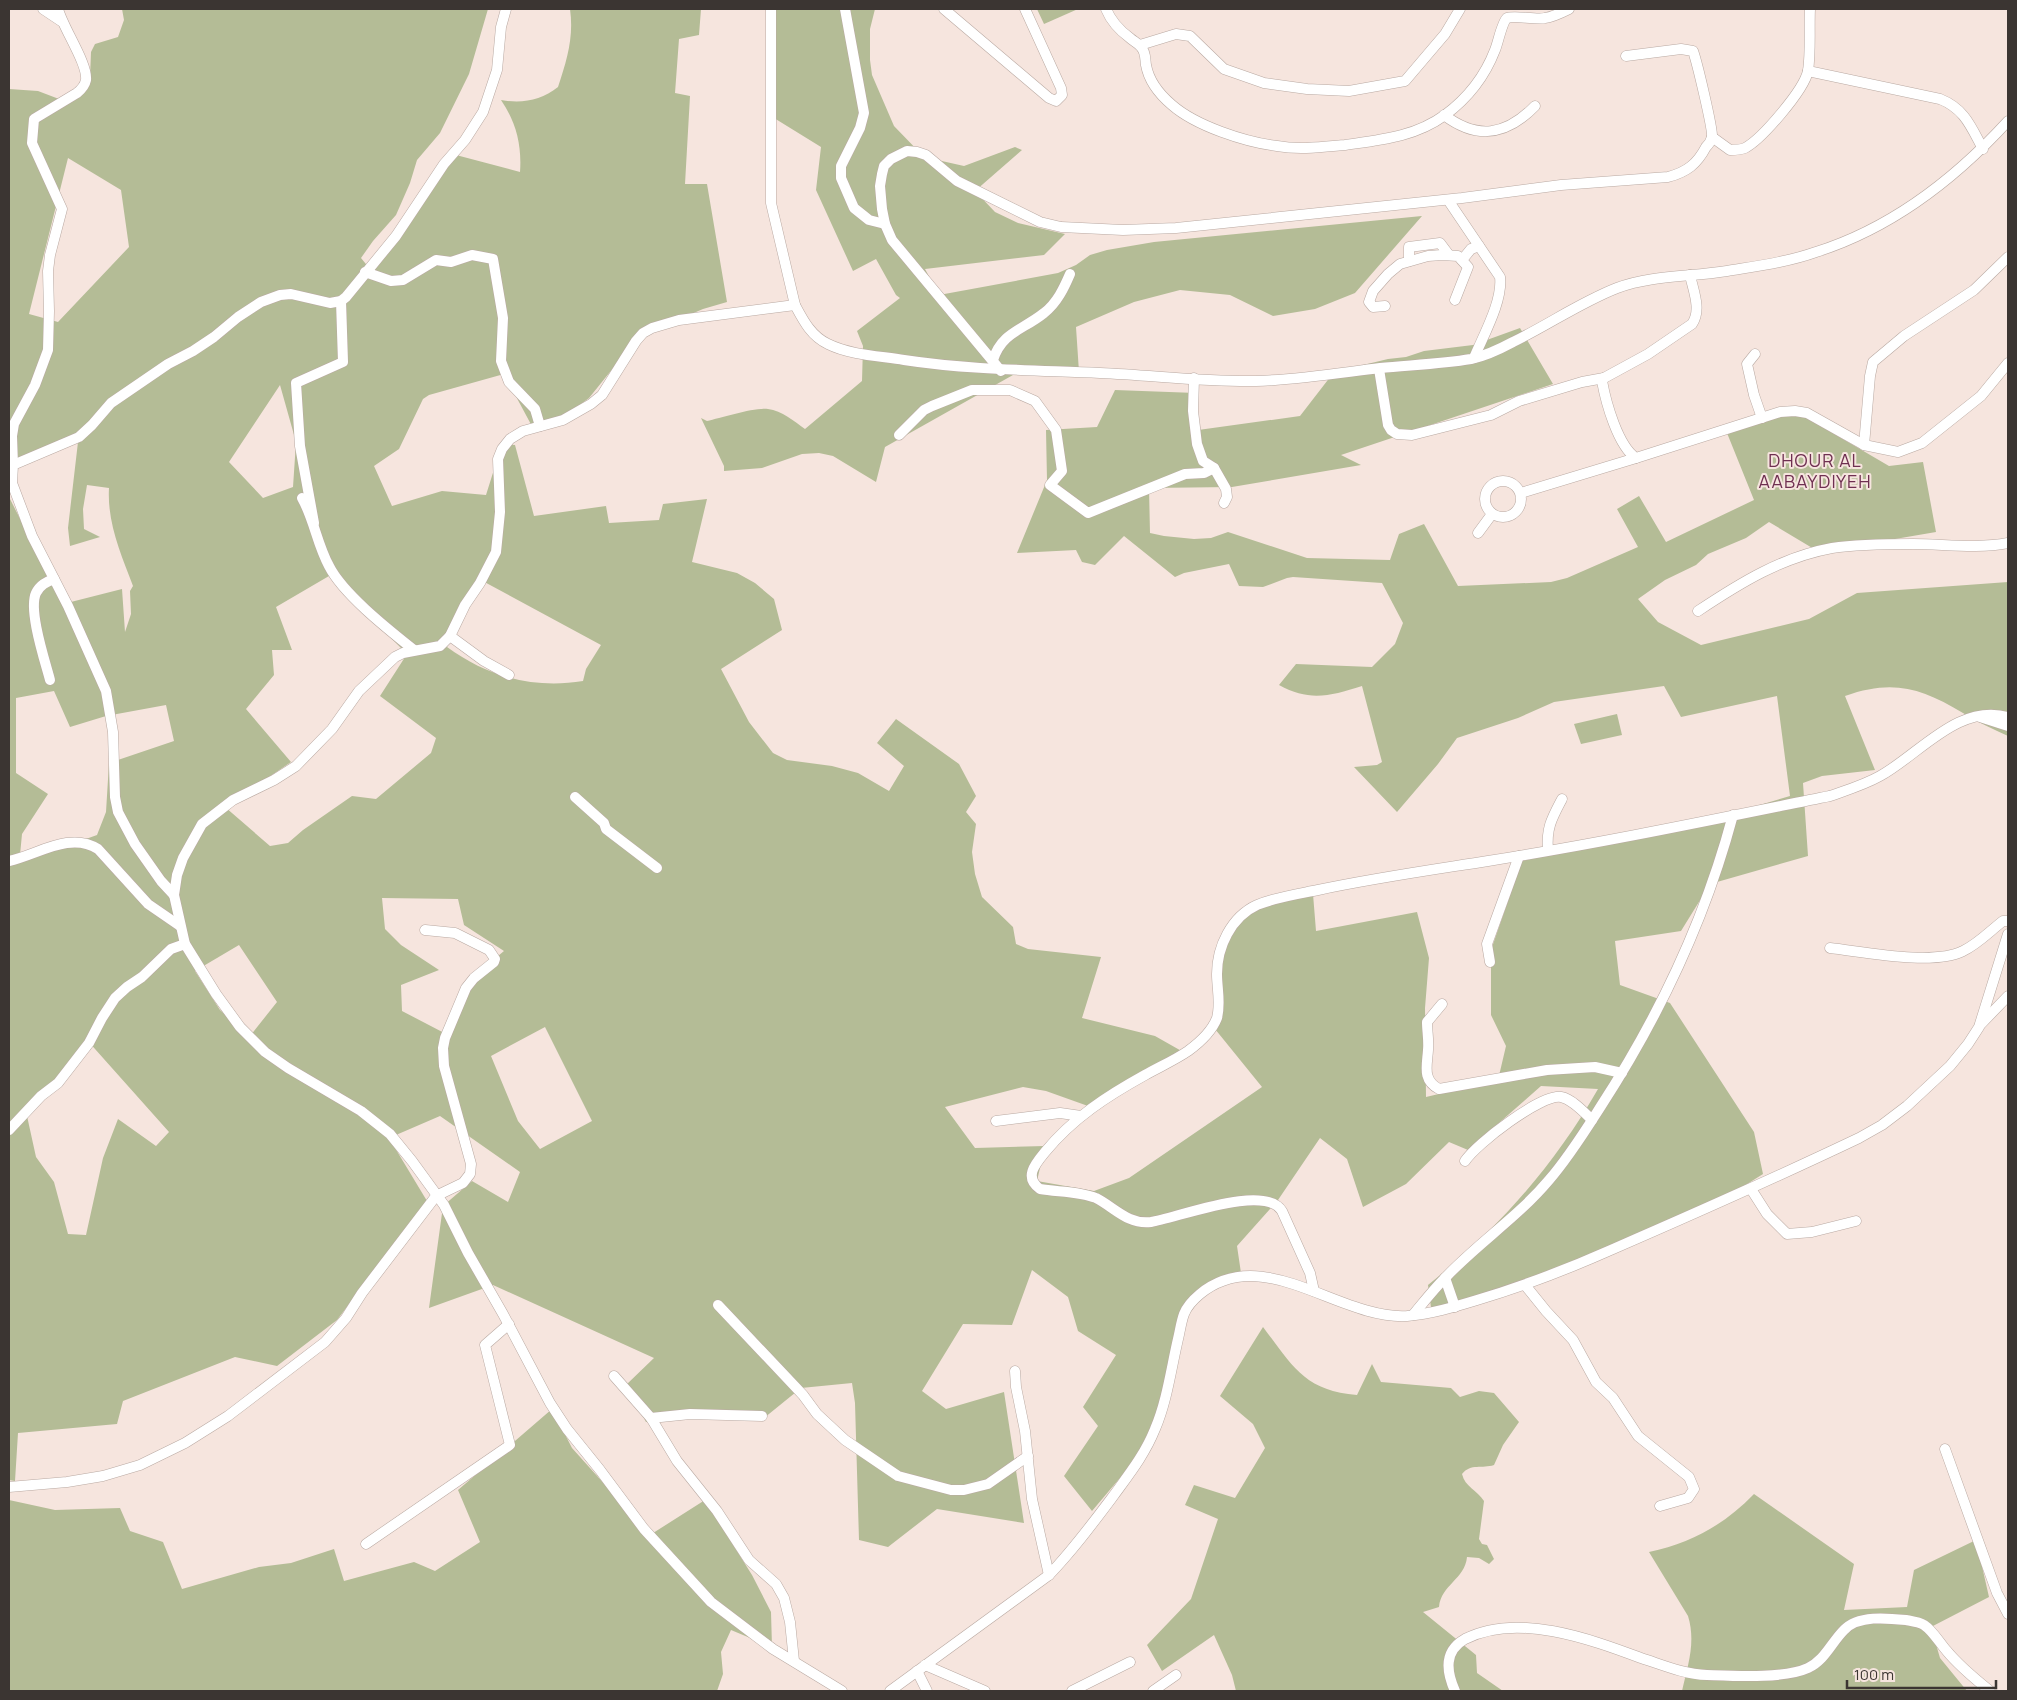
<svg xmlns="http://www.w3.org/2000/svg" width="2017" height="1700" viewBox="0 0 2017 1700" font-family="Manrope,sans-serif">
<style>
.green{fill:#b4bc96;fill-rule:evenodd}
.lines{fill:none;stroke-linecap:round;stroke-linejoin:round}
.minor-casing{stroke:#b9a9a2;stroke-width:11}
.minor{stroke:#fff;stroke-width:10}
.labels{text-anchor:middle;stroke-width:4;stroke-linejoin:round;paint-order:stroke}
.quarter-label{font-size:18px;letter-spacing:1px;fill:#6f2f51;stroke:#f6e5de}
</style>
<rect width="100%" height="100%" fill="#f6e5de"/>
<g class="green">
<path d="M122 9H488L469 74 440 133 417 160 410 183 396 215 373 241 361 258 370 269 456 155 520 172C522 145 516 122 501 100 523 104 541 100 558 87 567 60 574 37 570 9H701L699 35 679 39 675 93 690 96 685 184H707L727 302 703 309 647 333 618 362 589 398 560 420 534 430 504 374 429 395 423 399 399 449 374 466 392 506 442 491 486 495 502 444 515 445 534 516 606 506 609 523 659 520 663 504 707 499 692 562 737 573 755 583 774 599 782 630 721 669 749 722 773 753 787 760 832 766 858 773 889 791 904 766 877 743 896 719 959 764 976 796 966 812 976 824 972 852 975 874 982 897 1013 927 1016 944 1028 949 1101 957 1082 1018 1155 1036 1185 1053 1088 1106 1046 1091 1023 1087 945 1107 975 1148 1045 1146 1037 1181 1094 1191 1129 1178 1262 1087 1215 1029 1222 946 1250 909 1313 894 1316 931 1417 912 1429 958 1425 1008 1426 1097 1498 1080 1506 1046 1491 1015V950L1522 861 1719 817 1790 796 1777 696 1681 717 1664 686 1554 702 1518 718 1457 738 1438 764 1397 812 1354 767 1377 765 1382 762 1362 686C1330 696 1310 702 1279 685L1296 664 1372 667 1395 644 1403 623 1382 583 1293 577 1287 578 1263 587 1239 586 1229 564 1184 573 1175 577 1124 536 1095 565 1082 562 1076 550 1017 553 1047 480 1046 430 1097 427 1115 390 1196 393 1191 431 1300 416 1334 372 1388 359 1406 357 1424 351 1473 345 1520 328 1553 384 1341 455 1361 465 1232 487 1149 488 1150 533 1164 536 1194 539 1211 538 1228 532 1307 558 1390 560 1399 534 1424 524 1458 586 1551 582 1567 578 1638 547 1617 509 1639 496 1666 542 1754 500 1727 433 1785 413 1807 418 1889 466 1923 462 1936 532 1819 552 1769 522 1746 538 1708 554 1696 565 1665 580 1638 599 1658 622 1701 645 1809 619 1857 593 2008 582V736C1993 729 1977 722 1963 713 1921 688 1893 679 1845 696L1875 770 1822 776 1803 783 1808 856 1710 884 1681 931 1615 941 1620 985 1670 1003 1754 1132 1763 1174 1709 1208 1514 1287 1432 1315 1428 1285C1497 1230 1554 1166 1598 1089L1541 1086 1468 1150 1449 1142 1406 1184 1363 1207 1347 1159 1320 1138 1278 1200 1237 1246 1241 1273C1216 1288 1200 1294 1186 1320L1147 1446 1092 1511 1064 1476 1098 1426 1083 1407 1116 1355 1078 1331 1068 1297 1032 1270 1012 1325 963 1324 922 1391 946 1409 1004 1392 1024 1523 937 1509 888 1547 859 1540 855 1403 852 1383 801 1388 764 1418 722 1414 646 1422 626 1385 654 1358 493 1285 429 1308 443 1206 472 1181 508 1202 520 1172 440 1116 389 1138 427 1201 337 1320 277 1366 235 1357 123 1401 117 1424 18 1433 15 1481 9 1480V497L63 604 122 589 125 632 131 614 130 591 133 586C121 554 107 523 109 488L87 485 83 509 84 529 100 537 70 546 68 528 78 442 9 464V89L38 91 59 99 83 91 90 78 91 52 95 44 118 37 124 20ZM68 158 121 190 129 247 58 322 29 314ZM280 385 296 442 293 487 263 498 229 462ZM329 576 407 654 380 696 436 738 431 753 376 799 352 796 303 830 288 843 270 846 225 807 291 762 246 709 274 675 272 650H292L276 607ZM477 578 601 645 586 669 583 681C534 689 488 677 447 647ZM54 691 70 727 106 716 166 705 174 741 109 763 106 812 97 835 72 844 20 855 22 834 48 794 16 773V698ZM382 898 458 899 464 925 504 951 474 976 450 1036 402 1011 401 985 439 970 401 945 385 929ZM239 945 277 1002 250 1036 220 1010 195 971ZM545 1027 592 1121 540 1149 518 1121 491 1056ZM87 1040 169 1132 156 1146 118 1119 103 1158 86 1235 68 1234 54 1182 36 1157 27 1116Z"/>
<path d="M769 9H875L870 29V60L872 75 894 126 924 157 964 166 1015 147 1022 150 975 191 995 212 1018 223 1065 234 1044 255 925 269 939 295 1058 273 1076 265 1090 255 1107 250 1154 242 1422 216 1355 293 1315 309 1273 316 1230 295 1180 290 1134 302 1076 327 1079 372 1013 375 885 447 876 482 833 456 819 453 802 454 762 468 724 471V466L701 418 707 421C721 418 755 407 768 409 782 411 794 421 805 429L862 381 863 346 857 331 900 298 896 295 876 259 853 271 816 190 821 147 774 118Z"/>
<polygon points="1037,9 1078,9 1044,24"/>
<polygon points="1617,714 1622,735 1581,744 1574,724"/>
<path d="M1263 1327C1292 1365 1304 1391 1357 1395L1372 1364 1381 1382 1451 1388 1460 1397 1479 1391 1494 1393 1519 1422 1503 1445 1494 1465C1482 1469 1471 1463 1462 1474 1465 1487 1477 1490 1484 1501L1479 1539 1482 1544 1487 1545 1494 1559 1489 1564 1479 1558 1467 1557C1465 1579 1441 1585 1439 1607L1423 1612 1476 1655 1477 1673 1503 1691H1236L1232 1675 1214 1635 1162 1671 1147 1645 1191 1599 1218 1519 1185 1505 1194 1485 1235 1498 1265 1448 1253 1424 1220 1396Z"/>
<polygon points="552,1409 572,1448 650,1535 705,1500 752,1575 771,1612 772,1647 731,1630 721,1652 723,1674 717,1691 9,1691 9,1500 55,1510 120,1508 130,1531 163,1542 182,1589 259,1567 291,1563 334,1549 344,1581 414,1562 435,1571 480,1542 458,1490"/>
<path d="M1754 1494 1854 1564 1844 1610 1907 1607 1914 1570 1976 1540 1989 1597 1931 1627 1940 1658 1967 1691H1682C1688 1665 1696 1642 1688 1616L1649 1552C1691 1543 1724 1525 1754 1494Z"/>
</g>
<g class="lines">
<g class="minor-casing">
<g id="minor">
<polyline points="43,9 61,21"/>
<polyline points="771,9 771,203 795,305"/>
<polyline points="845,9 864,113 860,128 841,166 841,178 854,208 869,220 885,224"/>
<polyline points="944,9 1049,98 1056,101 1062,95 1061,88 1025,9"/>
<path d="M1106 9C1111 21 1119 30 1130 38 1133 41 1138 43 1141 47 1146 52 1145 59 1146 65 1149 82 1159 94 1172 105 1196 126 1245 142 1277 146 1299 150 1322 147 1345 145 1380 140 1415 137 1445 115 1468 98 1485 76 1495 50 1498 43 1502 22 1507 18 1513 15 1536 20 1545 18 1553 17 1561 13 1569 9"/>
<polyline points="1140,45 1176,34 1190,36 1224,69 1264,83 1307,89 1349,91 1405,81 1445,34 1460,9"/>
<path d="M1808 71 1940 99C1965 109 1971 127 1983 149"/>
<path d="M1444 115C1477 140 1506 136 1535 106"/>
<path d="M1712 137 1730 150C1735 150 1740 150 1745 148 1762 139 1804 90 1808 71 1811 51 1809 29 1810 9"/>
<path d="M1448 200 1500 277C1503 301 1483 336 1474 358"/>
<polyline points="1462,260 1471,249 1479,246"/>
<polyline points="1409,261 1409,247 1440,243 1449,255"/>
<polyline points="365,272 391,281 403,280 436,260 451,262 472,255 493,259 503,318 501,361 509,382 535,409 540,426"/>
<path d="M1690 275C1693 290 1702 310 1692 324L1648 354 1604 378 1602 381C1606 403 1618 446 1636 458L1780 412 1795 411 1807 413 1864 445 1898 452 1922 443 1981 396 2008 363"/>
<polyline points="1385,306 1373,307 1369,302 1373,291 1388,274 1400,264 1428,256 1442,255 1458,256 1468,267 1455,300"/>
<polyline points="1755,354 1747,364 1754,395 1762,418"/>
<path d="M993 360C1002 332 1023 330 1044 313 1057 303 1064 288 1070 274"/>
<polyline points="1379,369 1388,425 1391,430 1397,434 1412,435 1491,415 1519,401 1582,382 1604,378"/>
<path d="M1001 371 892 240 885 224 882 209 880 186 882 174 884 166 891 159 907 151 917 152 926 155 957 181 1040 222 1061 227 1123 230 1176 228 1462 198 1561 185 1668 177C1687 172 1697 164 1706 147 1708 145 1711 141 1712 137 1713 129 1697 62 1693 51L1681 49 1626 56"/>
<polyline points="1194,378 1193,411 1197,444 1203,461 1214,468 1226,489 1227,497 1224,503"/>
<polyline points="899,435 924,410 932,406 972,390 1010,390 1035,401 1056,430 1062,471 1050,485 1088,513 1185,474 1204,473 1214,468"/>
<polyline points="1864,445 1870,376 1873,362 1904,336 1974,290 2008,257"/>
<path d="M9 465H13L12 436 14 424 35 385 48 350 49 311 48 271 50 255 62 209 32 143 34 119 77 93C82 89 85 85 86 80 88 64 63 28 58 9"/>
<circle cx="1503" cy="499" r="18"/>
<polyline points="1521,493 1636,458"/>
<path d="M302 498C314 519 317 544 329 566 343 594 389 630 414 650"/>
<polyline points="314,523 300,446 296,383 343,362 341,301"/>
<polyline points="1478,533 1492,514"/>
<path d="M1698 611C1740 583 1782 557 1832 548 1859 544 1886 544 1913 544 1944 544 1977 549 2008 543"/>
<polyline points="450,636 484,661 509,675"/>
<path d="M50 680C45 661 28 610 36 593 40 585 46 582 54 579"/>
<polyline points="1980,717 2008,726"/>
<polyline points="575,797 604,823 606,829 657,868"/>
<path d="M1548 850C1546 828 1552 818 1562 799"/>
<path d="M9 861C37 855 70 831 98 849L148 904 180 926"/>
<polyline points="174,895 161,881 135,844 118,812 115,797 113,732 106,691 68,606 32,536 12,483 13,465 79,437 92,425 111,403 168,364 193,351 214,337 238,317 261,302 280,295 291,294 330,303 341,301 346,297 396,236 444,164 465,140 483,112 497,70 501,27 506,9"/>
<path d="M1830 948C1865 952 1933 966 1963 951 1978 944 1990 931 2003 921H2008"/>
<polyline points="1490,962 1487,944 1519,856"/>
<path d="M1442 1004 1427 1022C1427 1031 1429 1041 1428 1050 1427 1066 1422 1080 1439 1089L1547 1070 1595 1067 1622 1073"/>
<polyline points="1981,1024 2008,996"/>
<polyline points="996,1121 1060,1113 1081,1116"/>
<polyline points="9,1130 41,1096 58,1083 89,1043 102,1018 115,998 127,987 142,977 171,949 185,944"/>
<path d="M1465 1161C1476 1144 1541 1094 1561 1097 1572 1099 1584 1112 1592 1120"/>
<polyline points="1751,1189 1767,1214 1787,1234 1812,1232 1856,1221"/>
<polyline points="1445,1278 1455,1307"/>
<polyline points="1525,1285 1546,1311 1573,1340 1596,1382 1613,1398 1638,1436 1689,1477 1694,1489 1688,1498 1660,1506"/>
<path d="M1314 1291 1310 1273 1282 1211C1265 1183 1177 1218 1151 1222 1128 1225 1114 1207 1096 1198 1079 1191 1057 1192 1040 1189 1023 1177 1036 1163 1045 1152 1073 1118 1107 1096 1145 1075 1159 1067 1175 1060 1188 1051 1199 1043 1212 1031 1217 1018 1221 1003 1217 989 1217 974 1217 947 1231 917 1257 905 1276 897 1298 894 1318 890 1374 878 1431 870 1488 861 1602 843 1716 819 1830 796 1847 790 1864 785 1880 776 1920 754 1958 703 2008 717"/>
<polyline points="718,1305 803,1395 817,1414 845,1440 898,1476 951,1490 964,1490 988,1484 1028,1456"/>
<path d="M1413 1315C1423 1303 1433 1290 1445 1278 1478 1243 1518 1217 1549 1180 1569 1157 1585 1131 1601 1106 1660 1015 1705 920 1733 815"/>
<polyline points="1015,1371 1016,1387 1025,1431 1032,1499 1049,1575"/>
<polyline points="614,1376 651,1418"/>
<polyline points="762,1416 690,1414 651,1418 677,1461 717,1511 749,1560 776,1584 784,1598 790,1622 794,1661"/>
<polyline points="1945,1449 1997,1593 2008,1614"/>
<polyline points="9,1487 67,1482 103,1476 140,1465 185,1443 228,1416 325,1342 346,1318 362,1293 436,1196 463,1183 470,1174 471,1164 444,1066 443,1048 445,1038 466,988 474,978 494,962 495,959 489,950 455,933 425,930"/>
<polyline points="366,1544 510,1445 485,1345 509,1324"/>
<polyline points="925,1665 985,1691"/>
<polyline points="917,1671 927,1691"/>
<path d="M842 1691 773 1649 711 1602 644 1529 600 1470 567 1429 550 1403 503 1314 468 1253 444 1205 412 1161 390 1134 361 1111 288 1068 265 1052 240 1027 216 994 185 944 174 895 177 875 183 858 202 824 233 800 274 780 296 766 332 729 359 691 395 657 403 653 440 646 450 636 465 605 480 583 496 552 500 512 498 459 502 449 510 439 523 431 563 420 591 404 602 395 636 341 643 333 652 328 679 320 795 305C803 320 811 336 828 344 850 355 880 356 904 360 970 370 1033 370 1100 373 1151 375 1204 382 1256 381 1297 380 1339 373 1380 368 1410 365 1441 364 1471 359 1485 356 1500 349 1513 342 1548 325 1581 302 1617 288 1652 275 1690 277 1727 271 1757 266 1788 262 1816 252 1892 228 1955 179 2008 121"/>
<path d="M890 1691 1049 1575C1073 1550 1093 1523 1114 1495 1130 1473 1145 1454 1155 1429 1167 1401 1171 1369 1178 1339 1180 1331 1181 1322 1184 1314 1187 1306 1194 1299 1200 1294 1264 1242 1339 1320 1407 1316 1431 1314 1454 1307 1477 1300 1524 1286 1568 1269 1613 1249 1696 1213 1777 1177 1859 1138L1882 1125 1907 1106 1950 1066 1968 1044 1979 1027 2008 934"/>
<polyline points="1072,1691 1130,1662"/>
<polyline points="1153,1691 1176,1675"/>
<path d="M1455 1691C1446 1671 1444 1651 1465 1639 1517 1612 1590 1639 1641 1658 1663 1665 1683 1674 1707 1675 1734 1676 1784 1679 1808 1668 1825 1660 1831 1643 1844 1630 1858 1615 1887 1618 1906 1620 1911 1621 1919 1622 1924 1625 1933 1631 1939 1642 1946 1650 1959 1666 1975 1679 1990 1691"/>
</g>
</g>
<use href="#minor" class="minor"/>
</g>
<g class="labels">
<g class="quarter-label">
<text x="1815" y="467">DHOUR AL<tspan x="1815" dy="21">AABAYDIYEH</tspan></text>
</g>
</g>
<rect width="2017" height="1700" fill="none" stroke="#3b3532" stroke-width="20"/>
<path d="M1847 1680v8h149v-8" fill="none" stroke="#3b3532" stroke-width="2.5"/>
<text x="1854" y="1680" font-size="15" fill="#3b3532" stroke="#f6e5de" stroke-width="4" paint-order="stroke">100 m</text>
</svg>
